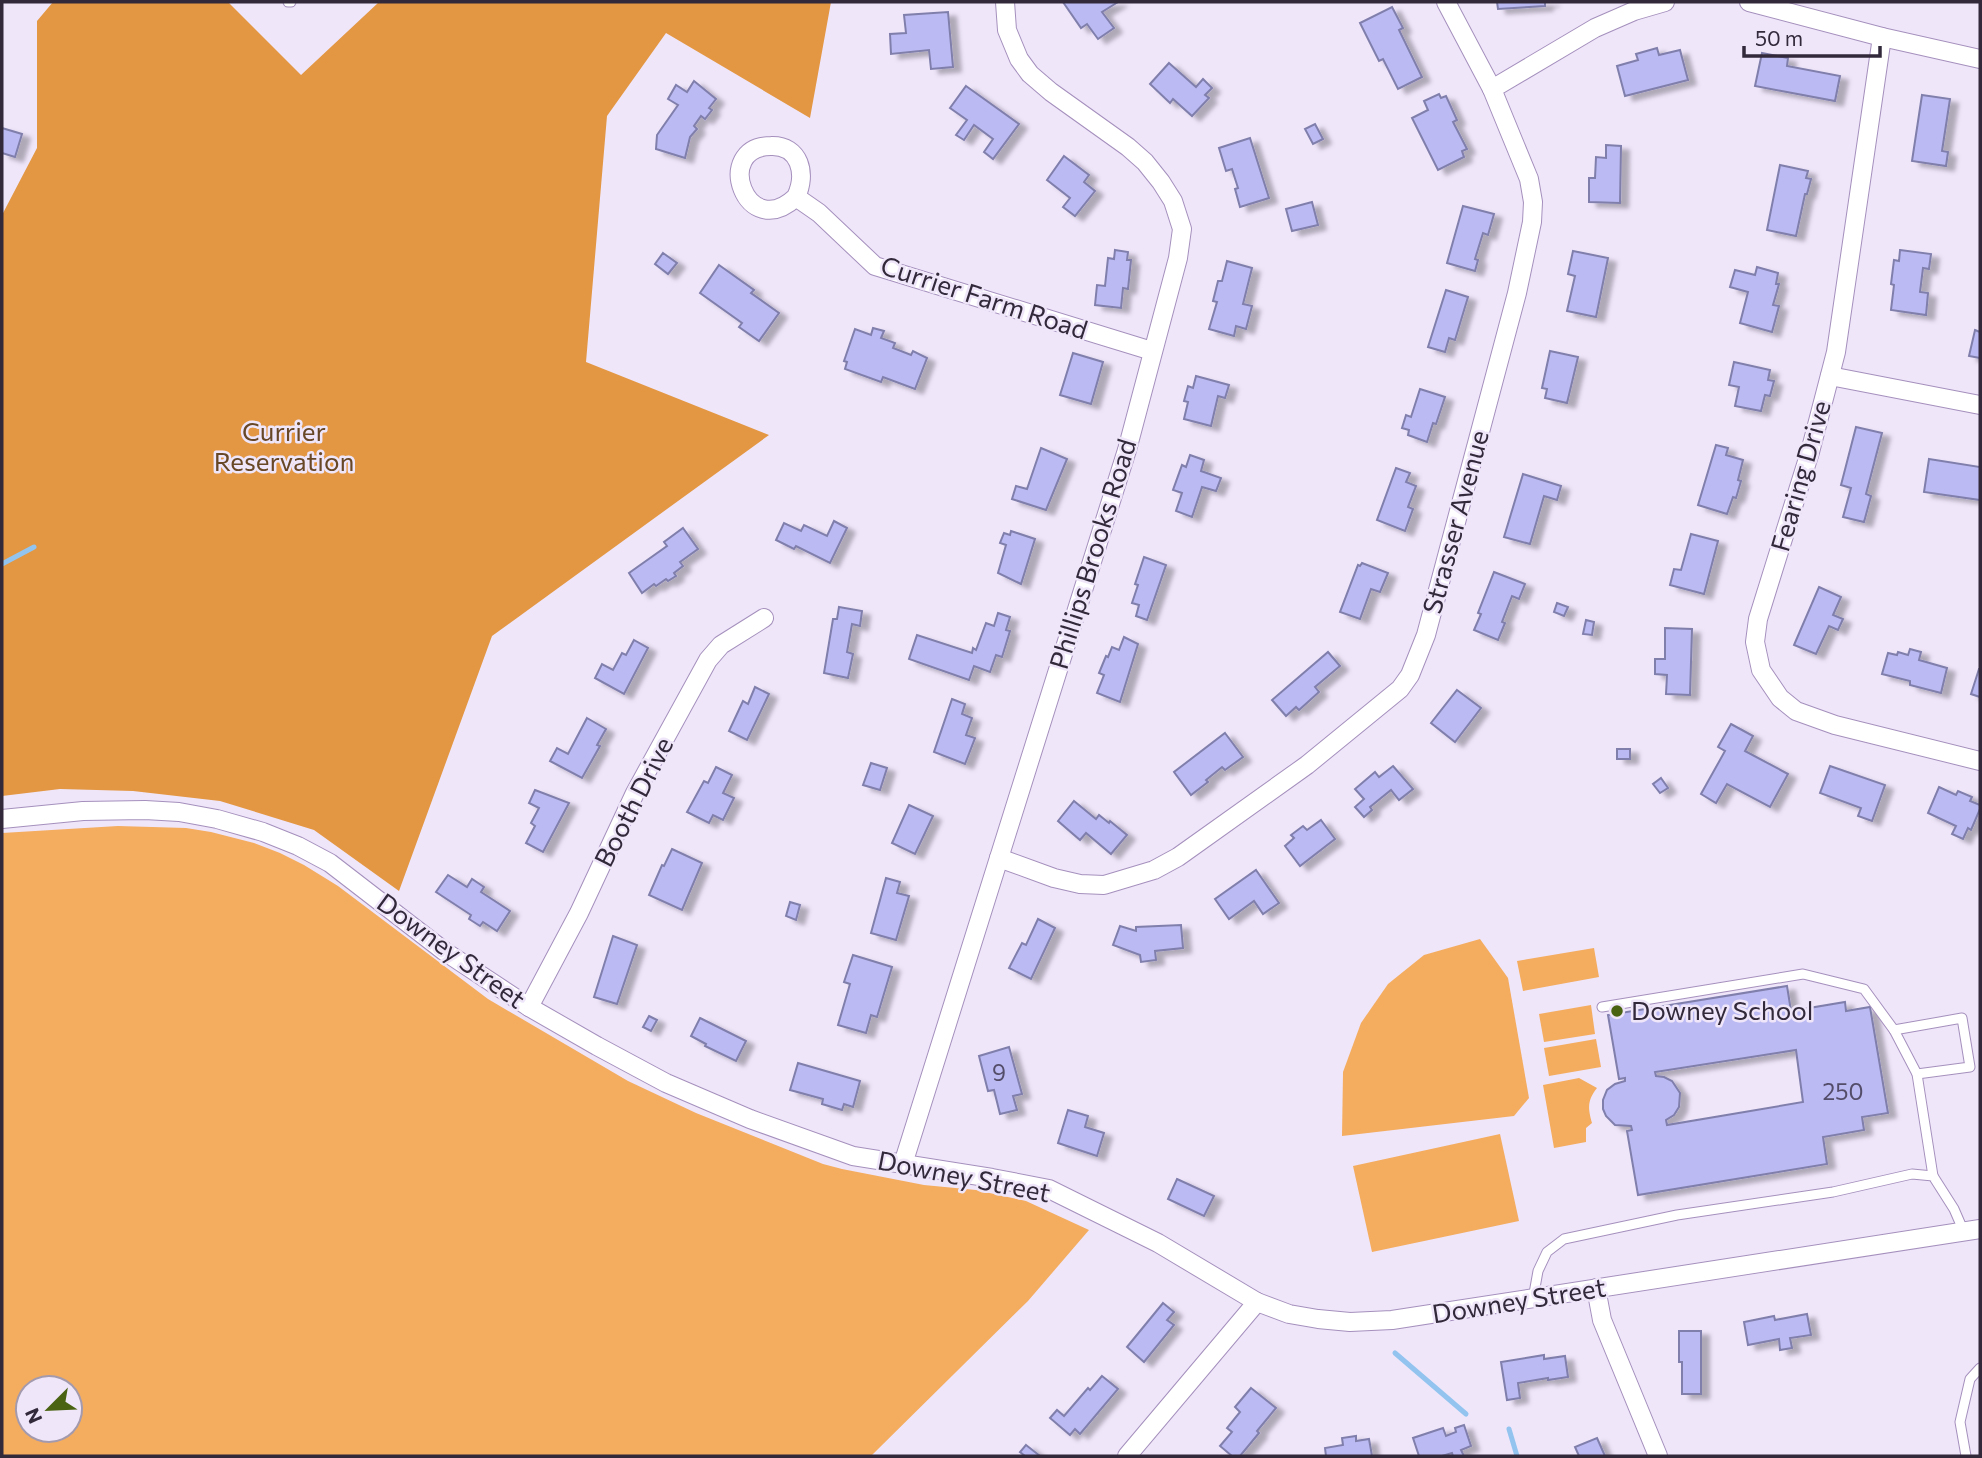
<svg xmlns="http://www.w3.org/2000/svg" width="1982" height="1458" viewBox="0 0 1982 1458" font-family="Commissioner,sans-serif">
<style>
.green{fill:#f4ac5f;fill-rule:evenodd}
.forest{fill:#e39742}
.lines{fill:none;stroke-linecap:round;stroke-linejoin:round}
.stream{stroke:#93c4ef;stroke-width:5}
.building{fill:#bbbaf3;stroke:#807fac;stroke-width:2;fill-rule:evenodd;filter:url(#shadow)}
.lane-casing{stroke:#a590bd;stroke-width:11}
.street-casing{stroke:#a590bd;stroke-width:20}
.lane{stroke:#fff;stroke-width:9}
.street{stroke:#fff;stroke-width:18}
.poi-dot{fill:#4a6312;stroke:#efe6fa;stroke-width:2.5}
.labels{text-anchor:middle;stroke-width:5;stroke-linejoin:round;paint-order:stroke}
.number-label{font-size:23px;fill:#544d69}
.street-label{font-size:26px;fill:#32293b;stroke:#efe6fa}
.park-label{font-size:26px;fill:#674725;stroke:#efe6fa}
.poi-label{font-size:26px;fill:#32293b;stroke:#efe6fa;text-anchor:start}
</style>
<defs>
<filter id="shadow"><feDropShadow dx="8" dy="4.5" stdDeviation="2" flood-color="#0004"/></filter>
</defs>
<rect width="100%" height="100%" fill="#efe6fa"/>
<g class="green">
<path d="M118 826 186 828 211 832 254 843 280 853 304 865 338 886 488 999 628 1081 696 1113 823 1164 842 1169 924 1185 976 1190 1026 1201 1089 1230 1028 1301 871 1456H2V833ZM28 1388H70V1430H28Z"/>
<polygon points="1480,939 1508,978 1529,1098 1514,1116 1342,1136 1343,1072 1361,1023 1388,984 1424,955"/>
<polygon points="1594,948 1599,977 1523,991 1517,961"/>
<polygon points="1591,1005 1595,1034 1544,1042 1539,1014"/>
<polygon points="1596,1039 1601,1067 1549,1076 1544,1048"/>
<path d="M1579 1078 1597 1088C1587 1101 1588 1108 1592 1123L1586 1128V1142L1554 1148 1543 1085Z"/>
<polygon points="1500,1134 1519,1221 1372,1252 1353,1166"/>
</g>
<polygon class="forest" points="53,2 228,2 301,75 379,2 831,2 810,118 666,33 607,116 586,362 769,435 492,636 399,891 314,830 220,801 133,791 60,789 2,796 2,215 37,148 37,21"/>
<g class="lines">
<g class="stream">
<polyline points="2,564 34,547"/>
<polyline points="1395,1353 1466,1414"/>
<polyline points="1509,1429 1517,1456"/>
</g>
</g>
<g class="building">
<polygon points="1063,2 1118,2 1102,12 1114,28 1098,39 1087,24 1081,28"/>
<polygon points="1497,2 1552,2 1545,2 1545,6 1498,9"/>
<polygon points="1392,7 1403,28 1399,30 1422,77 1398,89 1383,59 1379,61 1360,23"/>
<polygon points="948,12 953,67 931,69 929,50 891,54 890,34 906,33 904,15"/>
<polygon points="1657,48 1659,55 1680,50 1688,80 1625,96 1617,66 1638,60 1636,54"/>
<polygon points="1762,53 1788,58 1787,66 1840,76 1835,101 1755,86"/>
<polygon points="1169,63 1196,87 1203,79 1212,88 1205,95 1209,98 1192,116 1173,99 1170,103 1150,84"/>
<polygon points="694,81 716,99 709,108 712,110 705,119 701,116 694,126 697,129 690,137 685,158 656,149 657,135 678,105 668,99 676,85 687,92"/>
<polygon points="966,86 1019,124 993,159 984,152 993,139 974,125 964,140 956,135 967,120 950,108"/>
<polygon points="1439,94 1441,98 1446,96 1457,120 1453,122 1467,149 1462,151 1464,157 1438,170 1412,118 1428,110 1424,101"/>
<polygon points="1922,95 1950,99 1942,151 1948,152 1946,166 1912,161"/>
<polygon points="1315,124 1323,139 1313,144 1305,129"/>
<polygon points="2,128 22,134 15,157 2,153"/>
<polygon points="1250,138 1269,198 1240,207 1235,189 1238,188 1232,169 1226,171 1219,148"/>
<polygon points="1606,145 1621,146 1620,203 1589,202 1589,178 1595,178 1596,157 1606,158"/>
<polygon points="1064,156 1089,175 1084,182 1095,191 1075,216 1063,207 1070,198 1047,180"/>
<polygon points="1780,165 1808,171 1806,178 1811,179 1807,194 1805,194 1796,236 1767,230"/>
<polygon points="1312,202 1318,225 1292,231 1286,209"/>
<polygon points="1463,206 1494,214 1488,235 1483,233 1475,259 1478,260 1475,271 1447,263"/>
<polygon points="1115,250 1128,252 1127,260 1131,260 1128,289 1123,288 1121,308 1095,305 1097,285 1105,286 1108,258 1114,259"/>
<polygon points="1900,250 1931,254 1929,269 1923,268 1920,292 1928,293 1926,315 1891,310 1894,285 1891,284 1894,260 1899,261"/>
<polygon points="1573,251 1608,258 1596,317 1567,311 1575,276 1568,274"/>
<polygon points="663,253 677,263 668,274 655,264"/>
<polygon points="1227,261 1252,268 1243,304 1252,306 1246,329 1236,326 1234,336 1209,329 1217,302 1213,301 1218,281 1222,281"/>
<polygon points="719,265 754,290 751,293 779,313 759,341 739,327 742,323 700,293"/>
<polygon points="1757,267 1778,273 1776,284 1779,284 1773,305 1779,306 1772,332 1740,323 1748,292 1730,287 1735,270 1755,275"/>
<polygon points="1446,290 1468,297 1455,340 1449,338 1445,352 1428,347"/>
<polygon points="873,328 884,331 881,338 895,343 893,348 911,355 913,351 927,358 915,389 883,377 881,382 845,369 847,362 844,361 855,329 871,335"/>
<polygon points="1975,330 1980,332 1980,358 1969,356"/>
<polygon points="1550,351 1578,357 1567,403 1545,398 1547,389 1542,388"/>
<polygon points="1073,353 1103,362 1091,404 1060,395"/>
<polygon points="1734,362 1770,370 1768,380 1774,381 1770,396 1765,395 1761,411 1735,406 1739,387 1729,385"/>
<polygon points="1196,376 1229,385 1225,398 1218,396 1211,426 1184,419 1188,402 1184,401 1188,386 1193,388"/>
<polygon points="1420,389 1445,397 1436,424 1433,423 1427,442 1408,435 1409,430 1402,428 1406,415 1411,417"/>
<polygon points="1856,427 1882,433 1866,494 1871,496 1864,522 1843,517 1851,488 1841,485"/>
<polygon points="1716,445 1728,448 1726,455 1743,460 1738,480 1741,481 1736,498 1733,497 1727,514 1698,505"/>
<polygon points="1041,448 1067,459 1046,510 1012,499 1016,486 1027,489"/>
<polygon points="1190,455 1204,460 1201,471 1221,478 1216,491 1202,487 1192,517 1176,511 1182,493 1173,490 1182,465 1186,467"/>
<polygon points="1929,459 1980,467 1980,500 1924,492"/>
<polygon points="1396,468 1410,473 1406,482 1416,486 1408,507 1413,509 1405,531 1377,520"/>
<polygon points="1523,474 1561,486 1557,500 1544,496 1530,544 1504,537"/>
<polygon points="834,521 847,528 830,563 796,546 794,549 776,540 784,523 801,531 804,525 827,536"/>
<polygon points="683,528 698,549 680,562 683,566 674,573 676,576 668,581 666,579 656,586 654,584 642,593 629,573 667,546 664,542"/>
<polygon points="1011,531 1035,539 1021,584 998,573 1006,545 1000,543 1004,533 1010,535"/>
<polygon points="1691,534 1718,541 1704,594 1670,585 1674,569 1681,570"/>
<polygon points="1144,557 1166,565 1147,620 1136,616 1139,605 1132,603 1138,585 1135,584"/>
<polygon points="1362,563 1388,573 1380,592 1371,589 1360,619 1340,612 1358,565 1360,566"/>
<polygon points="1494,572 1525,584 1519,599 1512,596 1502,622 1505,623 1498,640 1474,630 1481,614 1478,613"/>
<polygon points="1819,587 1841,597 1833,615 1843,619 1838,630 1829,626 1816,654 1794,645"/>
<polygon points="1557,603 1568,607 1564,616 1554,612"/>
<polygon points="839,607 862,611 860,626 852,624 847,652 853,654 848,678 824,673 833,619 837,619"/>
<polygon points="998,613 1010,617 1006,630 1010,631 1002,657 996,655 990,672 974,666 969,680 909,659 917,635 972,653 973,648 976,650 986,623 994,626"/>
<polygon points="1586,620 1594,622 1592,635 1583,634"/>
<polygon points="1665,628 1692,629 1690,695 1666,694 1667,675 1655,674 1655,659 1665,659"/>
<polygon points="1124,637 1138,644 1120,702 1097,693 1104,675 1099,673 1106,656 1108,657 1112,647 1119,650"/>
<polygon points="634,640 648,648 624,694 595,678 602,664 613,670 622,653 626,655"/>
<polygon points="1910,649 1921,652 1919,660 1947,668 1941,693 1910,685 1910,681 1882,674 1888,653 1897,655 1898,652 1908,655"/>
<polygon points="1328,652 1340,666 1315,687 1319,692 1299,710 1296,707 1286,716 1272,700"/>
<polygon points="1979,669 1980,669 1980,697 1971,694"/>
<polygon points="755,687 769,694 747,740 729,731 743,701 748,704"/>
<polygon points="1457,690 1481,708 1455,742 1431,723"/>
<polygon points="952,699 965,704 962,714 972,718 966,735 975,738 965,764 934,752"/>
<polygon points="587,718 606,729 597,745 600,746 582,778 550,761 557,748 568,754"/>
<polygon points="1731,724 1753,736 1745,751 1788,774 1770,807 1727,784 1716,803 1701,794 1725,751 1718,747"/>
<polygon points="1225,733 1243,757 1225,770 1222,767 1206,780 1208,782 1191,795 1174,772"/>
<rect x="1617" y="749" width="13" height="10"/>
<polygon points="871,763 887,768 880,790 863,785"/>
<polygon points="1393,766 1413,789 1399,800 1391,790 1370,807 1372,810 1364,817 1355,807 1364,799 1355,789 1375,772 1379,777"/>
<polygon points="1830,766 1885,785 1872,821 1858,816 1861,808 1820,793"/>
<polygon points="716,767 732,775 723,793 734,798 723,820 713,815 709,823 687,812 704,781 708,783"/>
<polygon points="1661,778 1668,788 1660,793 1653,784"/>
<polygon points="1939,787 1956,795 1958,791 1972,797 1970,801 1980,805 1980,809 1971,830 1968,828 1963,839 1952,834 1956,826 1928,813"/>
<polygon points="535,790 569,803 543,852 526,843 535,826 531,823 539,808 529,803"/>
<polygon points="1074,801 1096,819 1099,815 1109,823 1110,821 1127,835 1111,854 1086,833 1080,840 1058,821"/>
<polygon points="909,805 933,816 915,854 892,843"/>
<polygon points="1321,820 1335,839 1300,866 1285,846 1294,838 1291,835 1303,826 1307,830"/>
<polygon points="672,849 702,863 682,910 649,895 662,865 664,866"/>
<polygon points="1256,870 1279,903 1263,914 1254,901 1229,919 1215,899"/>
<polygon points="448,875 467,887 472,879 484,887 481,892 510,911 497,931 483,922 480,926 469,919 471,915 436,892"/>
<polygon points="886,878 900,882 897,893 909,896 896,940 871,933"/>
<polygon points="790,902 800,905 796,920 786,916"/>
<polygon points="1038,919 1055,928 1031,979 1009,968 1022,943 1026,945"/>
<polygon points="1181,925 1183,948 1155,951 1156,960 1141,962 1140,955 1113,945 1120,926 1136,931 1136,927"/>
<polygon points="613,936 637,945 617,1004 594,997"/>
<polygon points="853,955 892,967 877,1017 871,1015 866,1033 838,1025 850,984 844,982"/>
<path d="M1787 986 1791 1011 1845 1002 1846 1011 1870 1007 1888 1113 1862 1117 1864 1130 1823 1137 1827 1164 1638 1195 1627 1131 1632 1130 1631 1126 1615 1125 1606 1116 1603 1109V1100L1607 1090 1615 1084 1625 1081V1078L1619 1079 1608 1015ZM1796 1050 1803 1102 1667 1125 1666 1120 1674 1115 1679 1107 1680 1093 1672 1081 1664 1077 1656 1076 1655 1072Z"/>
<polygon points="649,1016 657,1020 651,1031 643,1027"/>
<polygon points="700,1018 746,1041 736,1061 705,1046 706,1044 691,1036"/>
<polygon points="1009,1047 1022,1094 1013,1096 1017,1110 1000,1114 994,1090 988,1091 979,1056"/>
<polygon points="798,1063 860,1081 853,1107 844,1104 842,1110 822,1104 823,1099 790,1090"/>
<polygon points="1068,1110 1088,1116 1085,1127 1104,1133 1097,1156 1058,1143"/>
<polygon points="1177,1179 1214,1196 1204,1216 1168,1199"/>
<polygon points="1163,1303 1174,1312 1167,1320 1174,1325 1144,1362 1127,1347"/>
<polygon points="1807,1314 1811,1335 1790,1338 1792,1348 1780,1350 1779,1339 1748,1345 1744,1322 1774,1316 1775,1320"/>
<polygon points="1679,1331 1701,1331 1701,1394 1682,1394 1682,1362 1679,1362"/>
<polygon points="1544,1355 1544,1359 1565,1356 1568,1377 1548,1380 1548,1378 1518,1383 1520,1398 1507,1400 1501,1362"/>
<polygon points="1102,1376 1118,1389 1080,1434 1075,1429 1070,1435 1050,1418 1057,1410 1064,1416 1088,1388 1090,1390"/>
<polygon points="1251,1388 1276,1408 1257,1431 1259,1433 1240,1456 1232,1456 1220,1446 1232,1432 1227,1428 1240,1412 1235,1407"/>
<polygon points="1464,1425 1471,1446 1461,1450 1464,1456 1453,1456 1452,1453 1442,1456 1419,1456 1413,1438 1443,1428 1446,1436 1456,1432 1455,1428"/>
<polygon points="1356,1436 1356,1441 1369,1439 1372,1456 1326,1456 1325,1448 1343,1445 1342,1438"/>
<polygon points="1597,1438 1605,1456 1579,1456 1575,1447"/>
<polygon points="1026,1445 1040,1456 1025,1456 1020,1452"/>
</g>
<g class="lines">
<g class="lane-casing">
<g id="lane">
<polyline points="288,2 291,2"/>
<polyline points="1602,1007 1803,974 1864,989 1894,1030 1917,1074 1933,1176"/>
<polyline points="1894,1030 1962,1018 1970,1067 1917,1074"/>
<polyline points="1533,1299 1538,1271 1547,1252 1564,1239 1677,1215 1833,1192 1912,1174 1933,1176 1954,1209 1964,1232"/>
<polyline points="1966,1456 1960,1422 1970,1379 1980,1368"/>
</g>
</g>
<g class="street-casing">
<g id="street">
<polyline points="1446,2 1492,89"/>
<polyline points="1749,2 1882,37 1980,59"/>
<polyline points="1882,37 1836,352 1810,452 1758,619 1755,642 1761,670 1780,698 1796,711 1835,725 1980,761"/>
<path d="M796 197C746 244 712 146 771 146 800 145 807 174 796 197L819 213 875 266 1152 351"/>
<polyline points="1830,376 1980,405"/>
<polyline points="2,819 83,811 145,810 179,812 217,819 263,832 298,846 330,863 444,951 529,1007 597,1046 666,1083 750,1119 853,1156 992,1178 1049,1189 1158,1243 1257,1302 1289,1314 1318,1319 1350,1322 1392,1320 1980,1229"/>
<polyline points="999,858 1054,878 1080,884 1104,885 1154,870 1178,857 1307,765 1400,689 1410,675 1426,635 1517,293 1532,222 1533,202 1529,179 1492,89 1595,28 1634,11 1665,2"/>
<polyline points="529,1007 579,913 635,793 708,660 721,645 764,618"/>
<polyline points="903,1164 1127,450 1178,258 1182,229 1173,201 1161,182 1145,162 1128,147 1051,92 1030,74 1019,59 1007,30 1005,2"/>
<polyline points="1596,1288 1602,1320 1658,1456"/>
<polyline points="1127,1456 1257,1302"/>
</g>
</g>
<use href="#lane" class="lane"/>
<use href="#street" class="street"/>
</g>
<circle class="poi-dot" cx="1617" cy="1011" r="7"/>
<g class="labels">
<g class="number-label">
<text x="999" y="1081">9</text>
<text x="1843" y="1100">250</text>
</g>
<g class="street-label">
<text transform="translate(984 298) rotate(18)" y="9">Currier Farm Road</text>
<text transform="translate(1801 476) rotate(-74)" y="9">Fearing Drive</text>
<text transform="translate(1456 522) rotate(-75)" y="9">Strasser Avenue</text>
<text transform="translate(1093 554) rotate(-73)" y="9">Phillips Brooks Road</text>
<text transform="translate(634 802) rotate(-63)" y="9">Booth Drive</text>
<text transform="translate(451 951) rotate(36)" y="9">Downey Street</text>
<text transform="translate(964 1177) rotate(11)" y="9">Downey Street</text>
<text transform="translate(1519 1301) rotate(-9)" y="9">Downey Street</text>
</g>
<g class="park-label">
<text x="284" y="441">Currier<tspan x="284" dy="30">Reservation</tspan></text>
</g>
<g class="poi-label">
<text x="1631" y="1020">Downey School</text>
</g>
</g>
<rect width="1982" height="1458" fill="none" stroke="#32293b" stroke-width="7"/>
<g transform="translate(49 1409) rotate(246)"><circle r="33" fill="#efe6fa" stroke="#a39aae" stroke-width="2"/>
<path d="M0-5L12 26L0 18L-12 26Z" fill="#4a6312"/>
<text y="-10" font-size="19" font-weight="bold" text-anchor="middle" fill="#32293b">N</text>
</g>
<path d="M1744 46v10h136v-10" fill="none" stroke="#32293b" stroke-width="3.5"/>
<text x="1755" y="46" font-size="21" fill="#32293b" stroke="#efe6fa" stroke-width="5" paint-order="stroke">50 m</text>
</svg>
